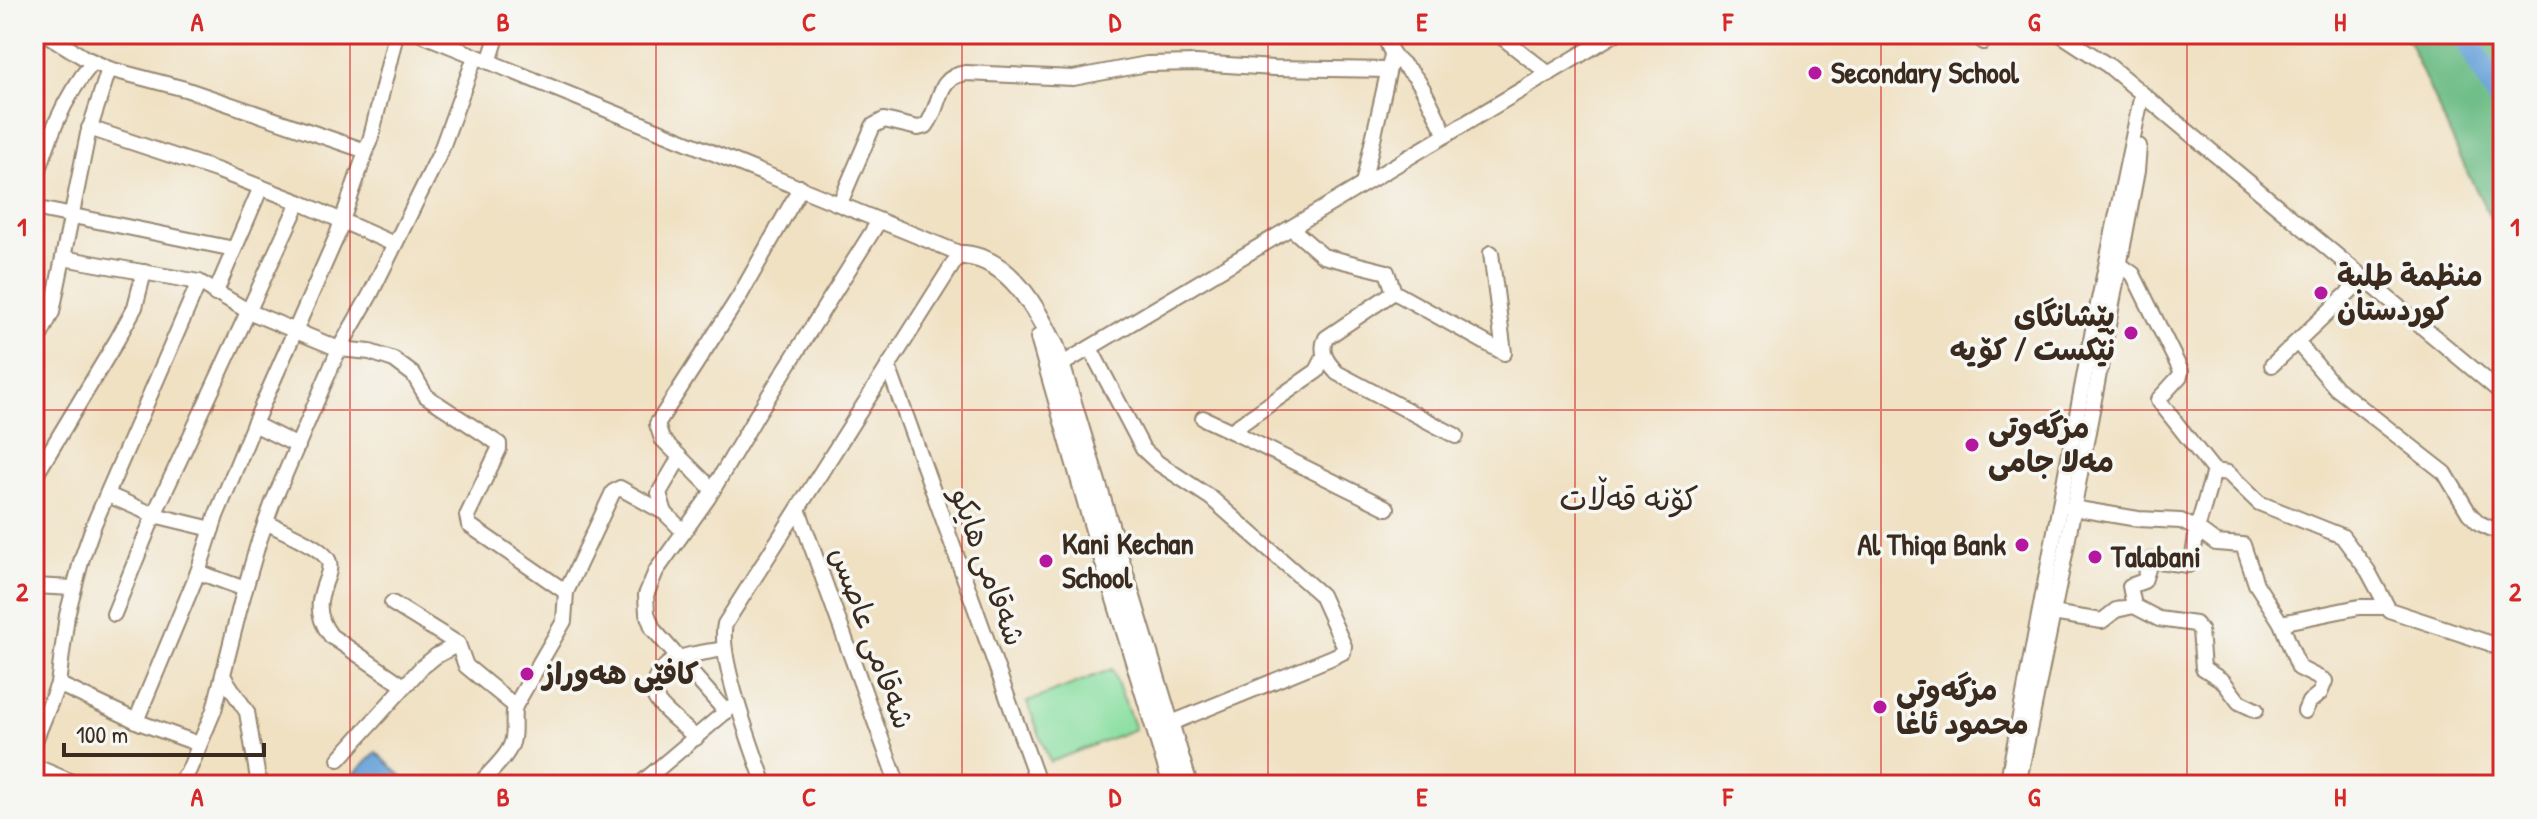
<svg xmlns="http://www.w3.org/2000/svg" width="2537" height="819" viewBox="0 0 2537 819" font-family="'Patrick Hand','Playpen Sans Arabic',sans-serif">
<style>
.green{fill:#8bdfa2;stroke:#638460;stroke-width:2}
.forest{fill:#70be88;stroke:#567453;stroke-width:2}
.water{fill:#69a3d9;stroke:#52667c;stroke-width:2}
.lines{fill:none;stroke-linecap:round;stroke-linejoin:round}
.river{stroke:#69a3d9;stroke-width:24}
.minor-casing{stroke:#968670;stroke-width:18}
.major-casing{stroke:#968670;stroke-width:22}
.minor{stroke:#fff;stroke-width:14}
.major{stroke:#fff;stroke-width:18}
.grid{fill:none;stroke:#d62828;stroke-width:2;stroke-opacity:0.55}
.poi-dot{fill:#b5179e;stroke:#f6f6f2;stroke-width:3}
.labels{text-anchor:middle;stroke-width:7;stroke-linejoin:round;paint-order:stroke}
.poi-label{font-size:30px;font-weight:bold;fill:#3b2a1e;stroke:#f6f6f2;text-anchor:start}
.street-label{font-size:30px;fill:#3b2a1e;stroke:#f6f6f2}
.neighbourhood-label{font-size:32px;fill:#3b2a1e;stroke:#f6f6f2}
.neatline{fill:none;stroke:#d62828;stroke-width:3}
.grid-label{font-size:26px;text-anchor:middle;font-weight:bold;fill:#d62828}
</style>
<rect width="100%" height="100%" fill="#f6f6f2"/>
<filter id="ink" filterUnits="userSpaceOnUse"><feTurbulence type="fractalNoise" baseFrequency=".0125" numOctaves="2"/><feDisplacementMap in="SourceGraphic" scale="16" xChannelSelector="R" yChannelSelector="G"/><feConvolveMatrix kernelMatrix="1 2 1 2 8 2 1 2 1" color-interpolation-filters="sRGB"/></filter>
<filter id="wash" filterUnits="userSpaceOnUse"><feTurbulence type="fractalNoise" baseFrequency=".006" numOctaves="4" result="noise"/><feDisplacementMap in="SourceGraphic" scale="32" xChannelSelector="R" yChannelSelector="G"/><feGaussianBlur stdDeviation="1.8" result="paint"/><feColorMatrix in="noise" values="0 0 0 0 0 0 0 0 0 0 0 0 0 0 0 0 0 1.4 0 .05"/><feComposite in="paint" operator="in"/></filter>
<g filter="url(#wash)">
<rect width="100%" height="100%" fill="#f0e1c3"/>
<polygon class="green" points="1112,669 1135,729 1050,762 1027,702"/>
<polygon class="forest" points="2405,34 2503,34 2503,242 2468,174"/>
<polygon class="water" points="376,752 411,785 355,785 349,779"/>
<g class="lines">
<polyline class="river" points="2464,34 2503,106"/>
</g>
</g>
<g filter="url(#ink)">
<g class="lines">
<g class="minor-casing">
<g id="minor">
<polyline points="46,34 83,57 109,69 185,89 366,151"/>
<polyline points="421,34 964,255"/>
<path d="M1385 34C1391 64 1407 62 1420 84 1430 100 1437 118 1446 135"/>
<polyline points="1498,34 1549,74"/>
<polyline points="2060,34 2109,66 2503,394"/>
<polyline points="1983,42 1986,34"/>
<polyline points="489,62 498,34"/>
<polyline points="89,128 219,171 299,202 394,244"/>
<polyline points="1363,184 1392,55"/>
<path d="M34 187C47 141 62 99 93 62"/>
<path d="M840 203 873 126 884 120 918 128 926 126C943 104 934 78 966 73L1073 78 1147 64 1196 63 1274 68 1388 70"/>
<polyline points="34,208 234,249"/>
<polyline points="1291,228 1323,256 1387,272 1394,292 1504,353 1491,253"/>
<polyline points="63,258 199,282 248,311 339,349 370,352 394,360 414,375 426,396 499,444 499,449 467,516 469,525 566,592"/>
<polyline points="2119,264 2133,274 2181,371 2180,376 2158,400 2214,471 2197,529 2192,562 2188,565 2151,560 2144,581 2130,586 2134,606"/>
<path d="M1394 292 1326 338C1319 352 1327 362 1337 373L1456 436"/>
<polyline points="215,294 261,187"/>
<polyline points="41,334 52,312 88,134 109,69"/>
<polyline points="2297,342 2336,388 2445,473 2469,513 2479,523 2503,534"/>
<polyline points="1090,348 1143,449 1158,463 1211,498 1321,595 1344,646 1343,652 1333,657 1169,724"/>
<polyline points="1324,357 1317,371 1231,431 1387,508"/>
<polyline points="1061,365 1615,34"/>
<polyline points="2272,365 2364,278"/>
<polyline points="888,366 1039,785"/>
<polyline points="1203,418 1231,431"/>
<polyline points="254,424 298,446"/>
<polyline points="2214,471 2228,473 2259,503 2342,536 2368,571 2389,610 2489,643 2503,651"/>
<polyline points="34,478 117,340 135,307 144,272"/>
<polyline points="713,490 662,439 657,424 739,297 801,187"/>
<polyline points="108,495 154,515 212,529"/>
<polyline points="2072,508 2138,519 2181,521 2197,529 2216,543 2243,545 2256,584 2281,623 2299,668 2325,681 2320,693 2309,702 2305,711"/>
<polyline points="798,509 898,785"/>
<polyline points="665,513 659,493 680,457"/>
<path d="M266 522C282 531 316 544 327 558 339 575 302 599 331 636L404 686"/>
<polyline points="198,572 245,589"/>
<polyline points="34,586 73,588"/>
<polyline points="392,603 458,644 466,666 515,706"/>
<polyline points="2052,613 2102,621 2116,610 2134,606 2159,619 2195,624 2200,630 2203,668 2223,681 2239,702 2256,710"/>
<polyline points="114,614 154,515 299,202"/>
<polyline points="2281,623 2359,607 2386,607"/>
<polyline points="223,676 247,712 259,785"/>
<polyline points="58,684 141,723 199,744"/>
<polyline points="726,712 653,629 647,613 646,595 656,571 708,498 758,413 879,221"/>
<polyline points="136,721 198,572 216,516 254,424 336,238 371,137 396,34"/>
<path d="M696 738C684 726 668 715 658 702 645 685 662 664 680 658 693 653 709 652 724 649"/>
<polyline points="34,743 58,684 67,615 82,558 94,524 199,282"/>
<polyline points="339,759 421,668 436,656 458,644"/>
<polyline points="34,766 79,785"/>
<polyline points="178,785 189,770 214,710 241,603 258,544 273,502 339,349 370,295 440,153 475,57"/>
<path d="M479 785C489 772 511 755 513 738 515 727 512 717 515 706L564 621 566 592 613 492 620 488 665 513 684 532"/>
<polyline points="639,785 730,708"/>
<path d="M765 785C753 750 717 656 725 624L960 253"/>
<polyline points="2007,785 2096,314 2142,94"/>
<polyline points="2018,785 2064,559 2137,171 2139,146"/>
</g>
</g>
<g class="major-casing">
<g id="major">
<path d="M964 255C1011 259 1036 309 1055 347L1188 785"/>
<polyline points="1040,338 1097,537 1173,785"/>
</g>
</g>
<use href="#minor" class="minor"/>
<use href="#major" class="major"/>
</g>
</g>
<path class="grid" d="M350 34V785M656 34V785M962 34V785M1268 34V785M1575 34V785M1881 34V785M2187 34V785M34 410H2503"/>
<g class="poi-dot">
<circle cx="1815" cy="73" r="8"/>
<circle cx="2321" cy="293" r="8"/>
<circle cx="2131" cy="333" r="8"/>
<circle cx="1972" cy="445" r="8"/>
<circle cx="2022" cy="545" r="8"/>
<circle cx="2095" cy="557" r="8"/>
<circle cx="1046" cy="561" r="8"/>
<circle cx="527" cy="674" r="8"/>
<circle cx="1880" cy="707" r="8"/>
</g>
<g class="labels">
<g class="poi-label">
<text x="1831" y="83">Secondary School</text>
<text x="2337" y="286">منظمة طلبة<tspan x="2337" dy="34">كوردستان</tspan></text>
<text x="2115" y="326" text-anchor="end">پێشانگای<tspan x="2115" dy="34">نێکست / کۆیە</tspan></text>
<text x="1988" y="438">مزگه‌وتی<tspan x="1988" dy="34">مه‌لا جامی</tspan></text>
<text x="1062" y="554">Kani Kechan<tspan x="1062" dy="34">School</tspan></text>
<text x="2006" y="555" text-anchor="end">Al Thiqa Bank</text>
<text x="2111" y="567">Talabani</text>
<text x="543" y="684">کافێی هەوراز</text>
<text x="1896" y="700">مزگه‌وتی<tspan x="1896" dy="34">محمود ئاغا</tspan></text>
</g>
<g class="street-label">
<text transform="translate(988 567) rotate(70)" y="10">شه‌قامی هایكو</text>
<text transform="translate(872 638) rotate(70)" y="10">شه‌قامی عاصس</text>
</g>
<g class="neighbourhood-label">
<text x="1629" y="510">کۆنە قەڵات</text>
</g>
</g>
<rect width="2537" height="819" fill="none" stroke="#f6f6f2" stroke-width="88"/>
<path d="M64 743v12h200v-12" fill="none" stroke="#3b2a1e" stroke-width="4"/>
<text x="76" y="743" font-size="24" fill="#3b2a1e" stroke="#f6f6f2" stroke-width="6" paint-order="stroke">100 m</text>
<rect x="44" y="44" width="2449" height="731" class="neatline"/>
<g class="grid-label">
<text x="197" y="31">A</text>
<text x="503" y="31">B</text>
<text x="809" y="31">C</text>
<text x="1115" y="31">D</text>
<text x="1422" y="31">E</text>
<text x="1728" y="31">F</text>
<text x="2034" y="31">G</text>
<text x="2340" y="31">H</text>
<text x="22" y="236">1</text>
<text x="2515" y="236">1</text>
<text x="22" y="601">2</text>
<text x="2515" y="601">2</text>
<text x="197" y="806">A</text>
<text x="503" y="806">B</text>
<text x="809" y="806">C</text>
<text x="1115" y="806">D</text>
<text x="1422" y="806">E</text>
<text x="1728" y="806">F</text>
<text x="2034" y="806">G</text>
<text x="2340" y="806">H</text>
</g>
</svg>
